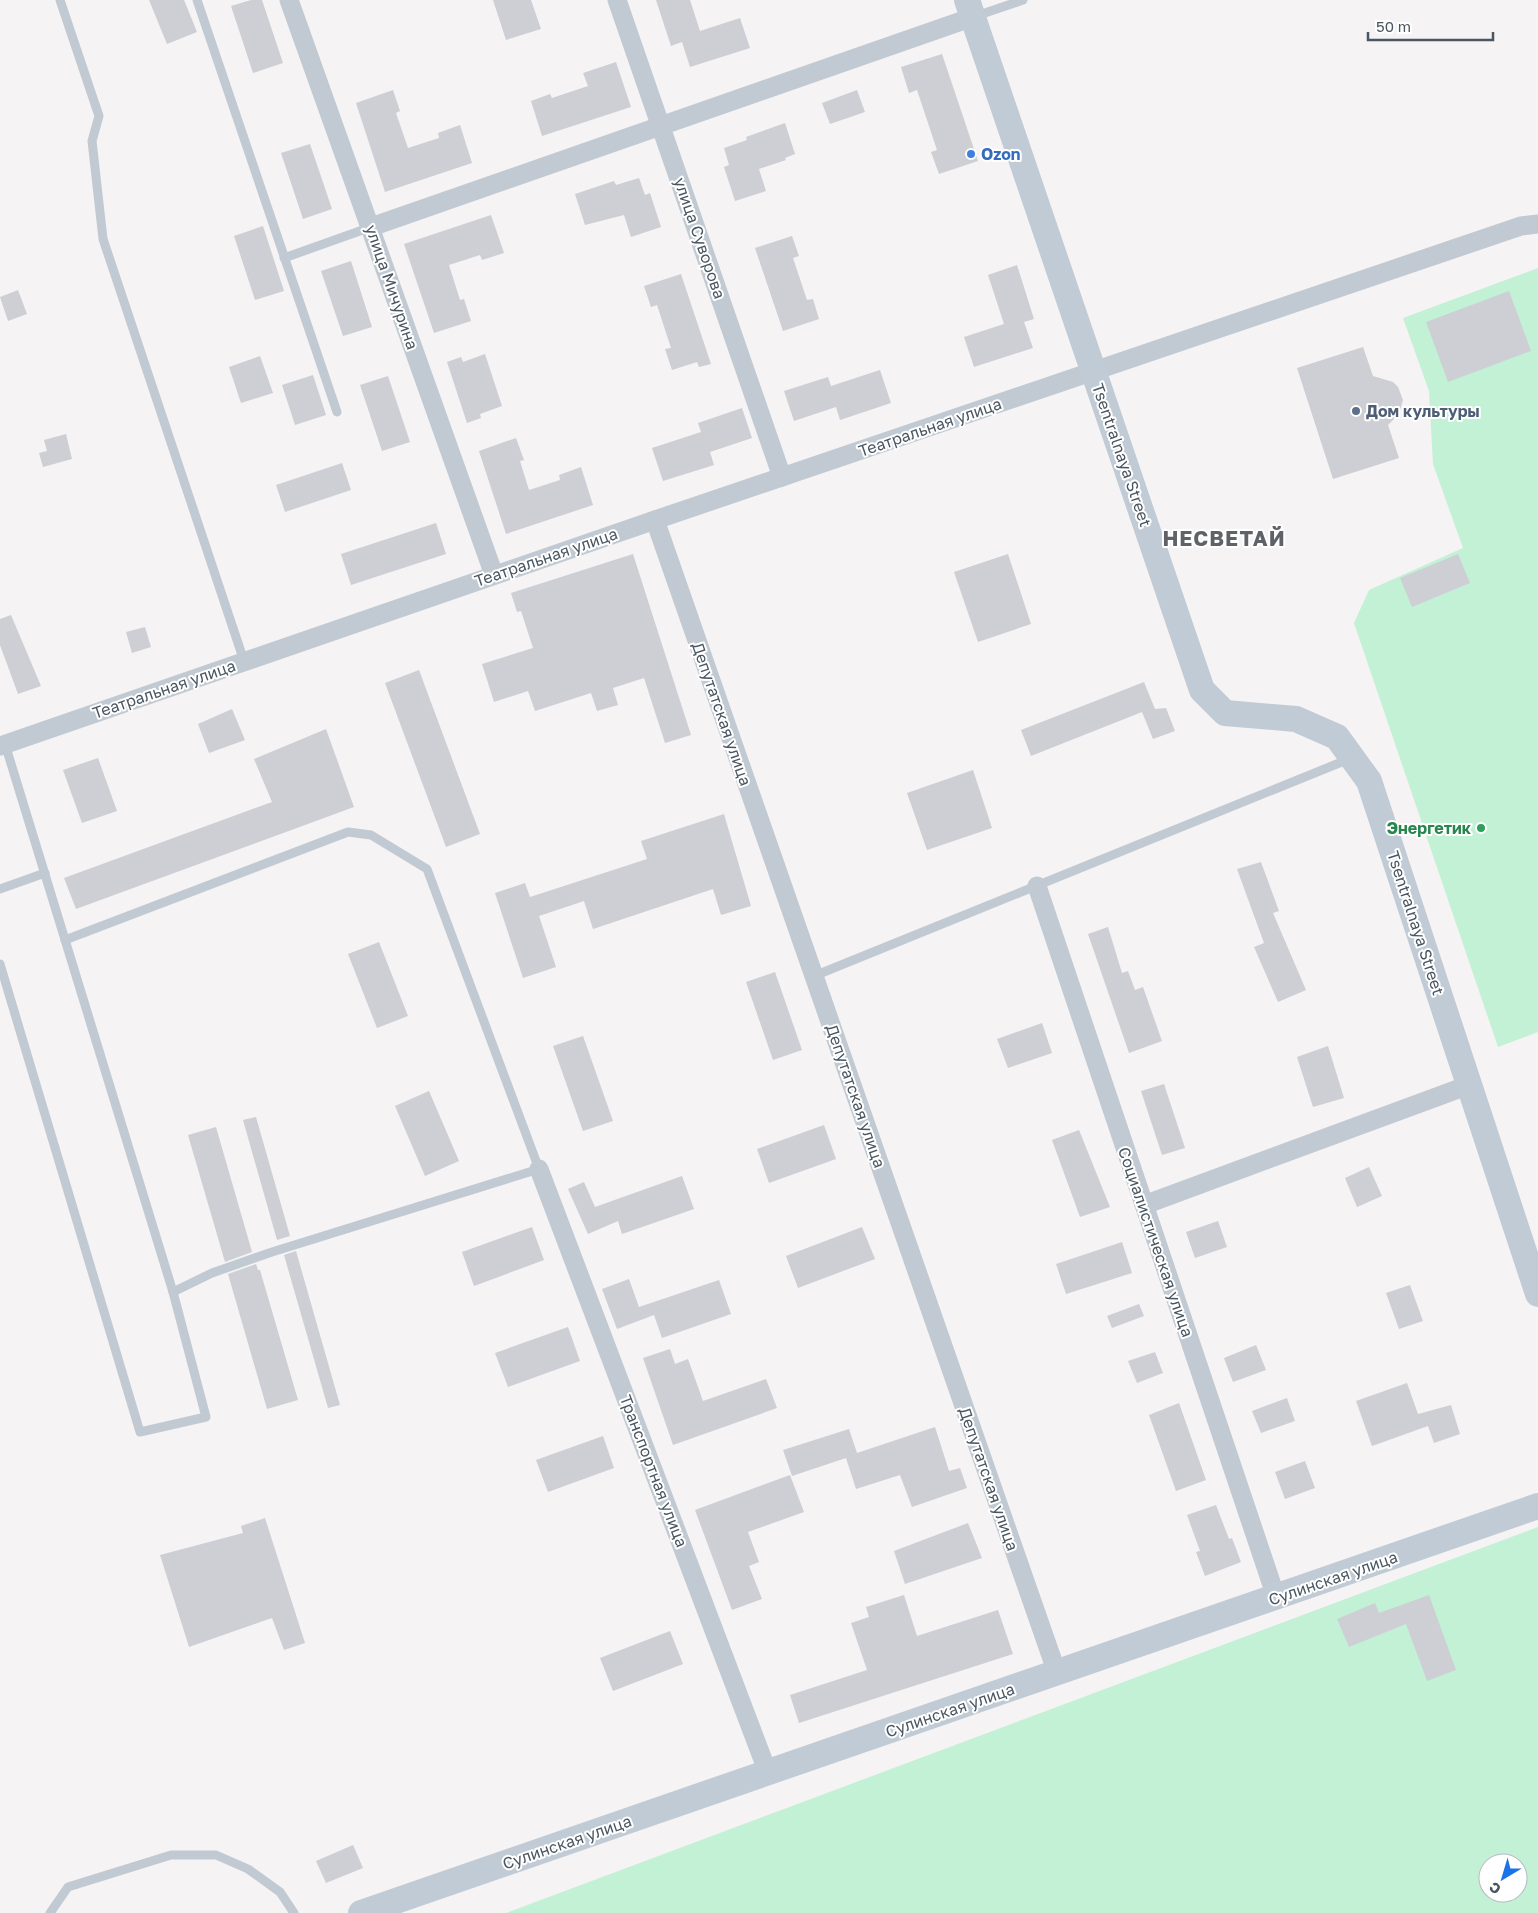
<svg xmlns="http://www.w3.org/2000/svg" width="1538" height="1913" viewBox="0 0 1538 1913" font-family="'Golos Text',sans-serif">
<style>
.green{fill:#c3f1d5;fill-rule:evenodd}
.building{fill:#cdcfd5}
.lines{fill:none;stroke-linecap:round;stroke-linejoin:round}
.service{stroke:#c1cad2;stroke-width:9}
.minor{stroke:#c1cad2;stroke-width:19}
.secondary{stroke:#c1cbd6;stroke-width:26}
.shop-dot{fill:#3f7fe0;stroke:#fff;stroke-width:2}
.service-dot{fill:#5c6f8a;stroke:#fff;stroke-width:2}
.leisure-dot{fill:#2e9e5b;stroke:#fff;stroke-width:2}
.labels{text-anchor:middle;stroke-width:4;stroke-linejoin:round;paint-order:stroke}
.shop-label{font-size:16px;font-weight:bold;fill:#366cbe;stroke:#fff;text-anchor:start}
.street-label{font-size:16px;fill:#4a5661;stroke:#fff}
.service-label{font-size:16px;font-weight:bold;fill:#4e5e75;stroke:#fff;text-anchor:start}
.leisure-label{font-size:16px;font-weight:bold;fill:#27864d;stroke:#fff;text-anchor:end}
.district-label{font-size:21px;font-weight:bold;letter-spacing:1px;fill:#5f6368;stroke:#fff}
</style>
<rect width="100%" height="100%" fill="#f5f3f3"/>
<g class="green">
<polygon points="1538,268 1538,1032 1498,1047 1354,623 1369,590 1463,548 1433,464 1429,391 1403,318"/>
<path d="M1538 1527V1913H506ZM1488 1863H1518V1893H1488Z"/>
</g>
<g class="building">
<polygon points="149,0 184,0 197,32 167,44"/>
<polygon points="251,0 262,0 283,63 253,73 231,6"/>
<polygon points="493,0 531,0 541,29 506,40"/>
<polygon points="656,0 690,0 700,31 740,18 750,48 690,67 682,42 671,46"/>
<polygon points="942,54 978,161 939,174 931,152 937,150 917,90 909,93 901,67"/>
<polygon points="616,62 631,107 542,136 531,101 550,94 552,98 588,86 583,73"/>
<polygon points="393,90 400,111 396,113 408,148 439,138 438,133 460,125 472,163 385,192 356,103"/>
<polygon points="857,90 865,112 830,124 822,103"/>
<polygon points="785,123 795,154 785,158 786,160 759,169 766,191 735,201 724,167 729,165 724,148 747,140 746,137"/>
<polygon points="310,144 332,209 303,219 281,153"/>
<polygon points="639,178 645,195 650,193 661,227 631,237 624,215 585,225 575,194 614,181 616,185"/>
<polygon points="491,215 504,253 482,260 480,255 449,265 460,300 464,299 471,321 434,333 404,244"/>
<polygon points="263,226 284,291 255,300 234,236"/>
<polygon points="792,236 799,256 793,258 807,300 813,299 819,319 783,331 755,248"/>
<polygon points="351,261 372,327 343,336 321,271"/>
<polygon points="1017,265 1034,319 1024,322 1033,348 974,367 964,337 1004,324 988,275"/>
<polygon points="681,274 711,364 699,367 697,362 672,370 665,349 671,348 657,305 651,307 644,286"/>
<polygon points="18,290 27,314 8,321 0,297"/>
<polygon points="1509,291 1531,351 1448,382 1426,322"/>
<polygon points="1363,347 1373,376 1393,382 1398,387 1403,400 1399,414 1388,425 1399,458 1333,479 1297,368"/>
<polygon points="485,354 502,406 480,414 481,418 467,423 447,362 461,357 463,362"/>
<polygon points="260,356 273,393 241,403 229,367"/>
<polygon points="880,370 891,403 840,420 836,407 794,421 784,391 828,377 831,386"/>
<polygon points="313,375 326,415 295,425 282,385"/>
<polygon points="388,376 410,442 382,451 360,385"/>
<polygon points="742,408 752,438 710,452 714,465 663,481 652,448 701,432 698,423"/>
<polygon points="66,434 72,459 43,467 39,453 47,451 44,440"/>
<polygon points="516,438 524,460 520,461 529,490 560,480 559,475 581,467 593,505 506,534 479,451"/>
<polygon points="342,463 351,490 285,512 276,485"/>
<polygon points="436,523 446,554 351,585 341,554"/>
<polygon points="633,554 691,735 665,743 644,678 613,688 618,705 597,711 591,693 535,711 528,691 494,702 482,664 533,648 521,611 517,612 511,593"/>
<polygon points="1008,554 1031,624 978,642 954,572"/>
<polygon points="1458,554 1470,583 1412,607 1400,578"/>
<polygon points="11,615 41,686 18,694 0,645 0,619"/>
<polygon points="145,627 151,647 132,653 126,632"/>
<polygon points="419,670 480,834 446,847 385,683"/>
<polygon points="1144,682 1155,709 1166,708 1175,731 1153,739 1142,712 1031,756 1021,730"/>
<polygon points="232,709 245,740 209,753 198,724"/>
<polygon points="326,729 354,807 76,909 64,878 272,802 254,759"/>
<polygon points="98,758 117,811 82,823 63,770"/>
<polygon points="973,770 992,828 927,850 907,793"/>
<polygon points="724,814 751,906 721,915 713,889 593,929 584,901 539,916 556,967 523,978 495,893 525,883 530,897 647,859 641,841"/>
<polygon points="1261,862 1279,911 1273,913 1306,990 1278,1002 1254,947 1264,943 1237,869"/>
<polygon points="1108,927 1122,973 1128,971 1135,990 1143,987 1162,1041 1129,1053 1088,934"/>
<polygon points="379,942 408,1016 377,1028 348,954"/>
<polygon points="775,972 802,1050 773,1060 746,982"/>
<polygon points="1042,1023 1052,1053 1008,1068 997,1039"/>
<polygon points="583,1036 613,1121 583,1131 553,1046"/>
<polygon points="1328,1046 1344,1098 1313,1107 1297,1057"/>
<polygon points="1164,1084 1185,1148 1162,1155 1141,1091"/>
<polygon points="429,1091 459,1161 425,1176 395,1106"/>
<polygon points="256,1117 290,1236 277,1240 243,1120"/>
<polygon points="824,1125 836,1159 769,1183 757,1149"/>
<polygon points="216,1127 252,1252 225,1262 188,1135"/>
<polygon points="1079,1130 1110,1207 1080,1217 1052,1140"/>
<polygon points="1369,1167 1382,1196 1357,1207 1345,1178"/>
<polygon points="682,1176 694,1209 622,1234 618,1221 588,1234 568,1189 584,1182 595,1207"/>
<polygon points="1218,1221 1227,1247 1195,1258 1186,1232"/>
<polygon points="532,1227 544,1260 474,1286 462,1252"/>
<polygon points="862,1227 875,1259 798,1288 786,1256"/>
<polygon points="1122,1242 1132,1273 1066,1294 1056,1264"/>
<polygon points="296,1251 340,1405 328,1408 284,1255"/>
<polygon points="256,1264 258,1270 260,1270 298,1400 267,1409 228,1274"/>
<polygon points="629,1279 639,1307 719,1280 731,1314 662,1338 654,1315 617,1329 602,1289"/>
<polygon points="1410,1285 1423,1321 1399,1329 1386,1293"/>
<polygon points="1139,1304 1144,1316 1112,1328 1107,1316"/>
<polygon points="568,1327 580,1361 508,1387 495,1353"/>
<polygon points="1256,1345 1266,1370 1233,1382 1224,1358"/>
<polygon points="670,1349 675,1364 688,1359 703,1401 766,1379 777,1408 673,1445 643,1358"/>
<polygon points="1155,1352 1163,1373 1137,1383 1128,1361"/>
<polygon points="1407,1383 1418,1414 1451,1405 1460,1434 1434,1443 1428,1426 1372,1446 1356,1401"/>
<polygon points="1287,1398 1295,1421 1261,1433 1252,1411"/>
<polygon points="1179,1403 1206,1480 1176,1491 1149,1415"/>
<polygon points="935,1427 949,1471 960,1468 967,1488 912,1507 900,1475 856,1489 846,1458 792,1476 783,1450 849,1429 857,1453"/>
<polygon points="603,1436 614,1468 548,1492 536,1460"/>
<polygon points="1305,1461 1315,1488 1285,1499 1275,1472"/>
<polygon points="790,1475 804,1512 748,1532 759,1562 749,1566 762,1599 732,1610 695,1510"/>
<polygon points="1216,1505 1229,1539 1232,1538 1241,1562 1205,1576 1196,1552 1200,1551 1187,1515"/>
<polygon points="265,1518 305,1643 284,1650 272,1618 189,1647 160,1555 243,1533 241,1526"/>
<polygon points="968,1523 982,1558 905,1584 894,1551"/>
<polygon points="904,1595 917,1636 998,1610 1013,1654 799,1723 790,1695 867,1670 851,1623 869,1617 866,1607"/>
<polygon points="1429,1595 1456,1670 1427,1681 1406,1624 1349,1647 1337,1619 1375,1603 1379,1613"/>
<polygon points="670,1631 683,1664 613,1691 600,1658"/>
<polygon points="353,1845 363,1868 326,1883 316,1861"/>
</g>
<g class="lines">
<g class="service">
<polyline points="60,0 99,116 92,141 103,239 244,661"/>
<polyline points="197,0 337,412"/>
<polyline points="976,16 1023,0"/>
<polyline points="284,258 371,227"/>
<polyline points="0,889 45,873"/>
<polyline points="65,940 348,832 371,835 427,869 539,1169 272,1252 212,1273 173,1292"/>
<polyline points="0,964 140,1432 206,1417 173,1292 5,744"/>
<polyline points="814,976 1349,759"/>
<polyline points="50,1913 68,1887 171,1855 216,1855 248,1869 280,1892 294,1913"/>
</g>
<g class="minor">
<polyline points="289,0 494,575"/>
<polyline points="617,0 782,477"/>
<polyline points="371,227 973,17"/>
<polyline points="655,520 1057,1673"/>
<polyline points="0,746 655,520 1521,226 1538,224"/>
<polyline points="1037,886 1276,1597"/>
<polyline points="539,1169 768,1773"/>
<polyline points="1144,1205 1469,1085"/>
</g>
<g class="secondary">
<polyline points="967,0 1202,690 1225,713 1296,719 1337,737 1369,781 1538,1294"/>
<polyline points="361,1913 1538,1506"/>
</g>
</g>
<circle class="shop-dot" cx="971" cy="154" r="5"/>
<circle class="service-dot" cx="1356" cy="411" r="5"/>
<circle class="leisure-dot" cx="1481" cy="828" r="5"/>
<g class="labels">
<g class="shop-label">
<text x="981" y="160">Ozon</text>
</g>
<g class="street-label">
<text transform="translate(700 238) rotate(71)" y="6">улица Суворова</text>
<text transform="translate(392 287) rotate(71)" y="6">улица Мичурина</text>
<text transform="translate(930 427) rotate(-19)" y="6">Театральная улица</text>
<text transform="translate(1122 455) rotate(71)" y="6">Tsentralnaya Street</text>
<text transform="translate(546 557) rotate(-19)" y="6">Театральная улица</text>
<text transform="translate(164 689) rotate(-19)" y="6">Театральная улица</text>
<text transform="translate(722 714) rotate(71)" y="6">Депутатская улица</text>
<text transform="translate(1416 923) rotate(72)" y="6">Tsentralnaya Street</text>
<text transform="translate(856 1096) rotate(71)" y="6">Депутатская улица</text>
<text transform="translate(1156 1242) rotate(71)" y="6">Социалистическая улица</text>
<text transform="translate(654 1471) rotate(69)" y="6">Транспортная улица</text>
<text transform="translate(989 1479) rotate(71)" y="6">Депутатская улица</text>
<text transform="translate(1333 1578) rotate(-19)" y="6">Сулинская улица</text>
<text transform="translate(950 1710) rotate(-19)" y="6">Сулинская улица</text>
<text transform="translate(567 1842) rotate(-19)" y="6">Сулинская улица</text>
</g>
<g class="service-label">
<text x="1366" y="417">Дом культуры</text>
</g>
<g class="leisure-label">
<text x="1471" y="834">Энергетик</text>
</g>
<g class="district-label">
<text x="1224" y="546">НЕСВЕТАЙ</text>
</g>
</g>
<g transform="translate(1503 1878) rotate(218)"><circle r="24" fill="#ffffff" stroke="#b7bbc0"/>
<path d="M0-4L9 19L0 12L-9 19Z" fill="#1a73e8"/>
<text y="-8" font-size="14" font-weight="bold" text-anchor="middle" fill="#4a5661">С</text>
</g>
<path d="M1368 32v8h125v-8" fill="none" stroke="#4a5661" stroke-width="2.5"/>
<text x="1376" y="32" font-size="15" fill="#4a5661" stroke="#ffffff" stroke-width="4" paint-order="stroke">50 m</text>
</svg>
